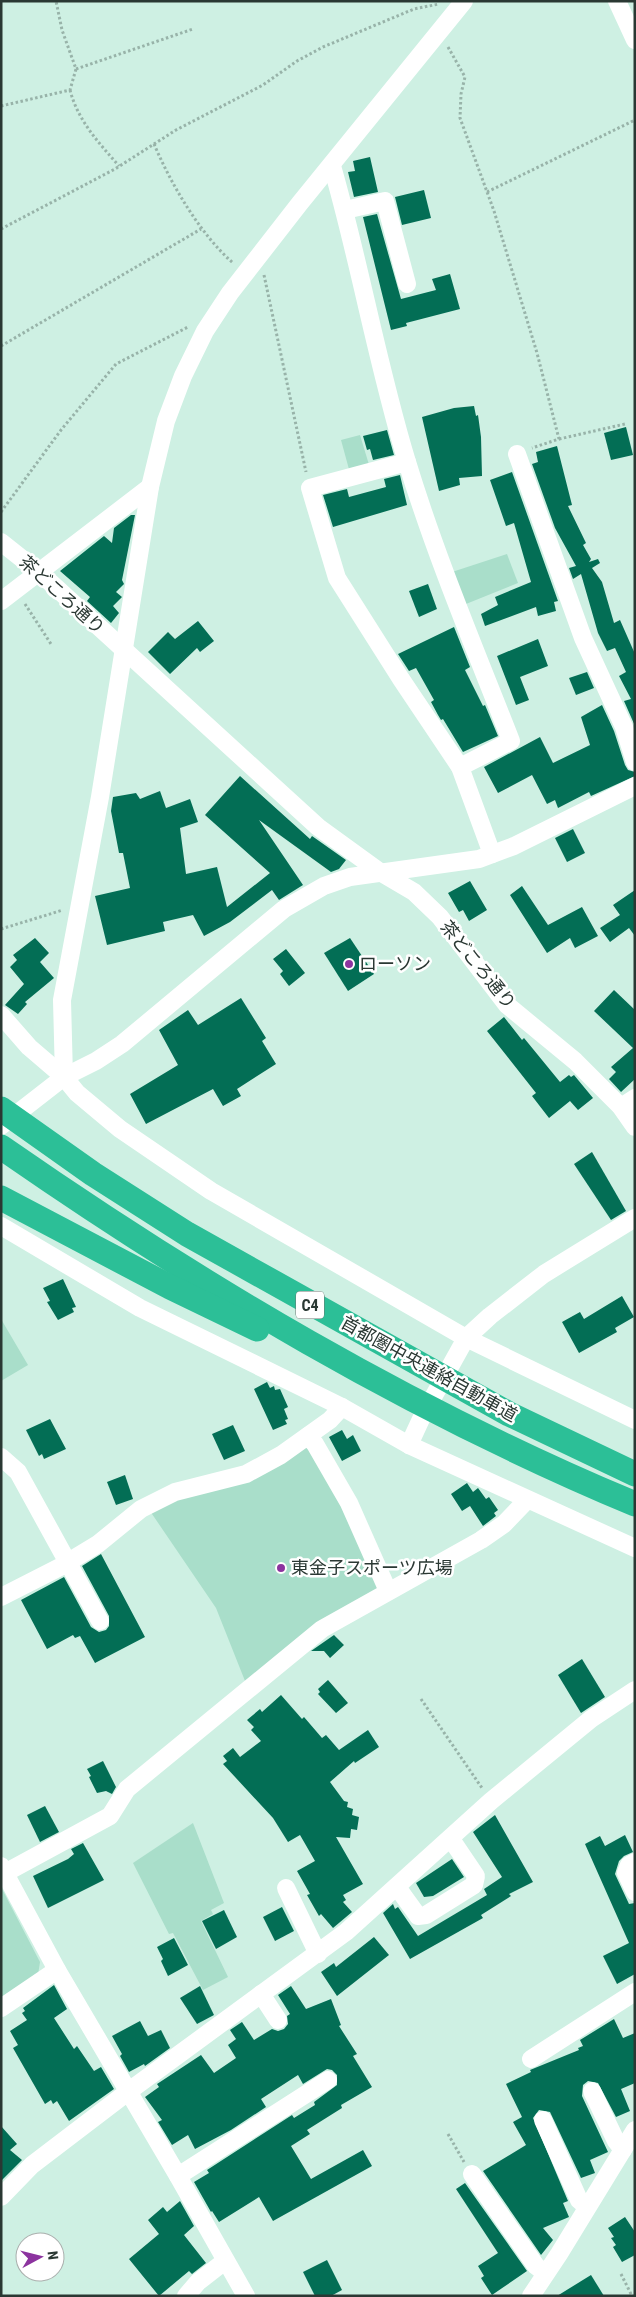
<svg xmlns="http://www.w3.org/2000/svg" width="636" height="2297" viewBox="0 0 636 2297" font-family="'Roboto Condensed','Noto Sans JP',sans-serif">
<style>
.green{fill:#a9deca}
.building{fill:#036e55}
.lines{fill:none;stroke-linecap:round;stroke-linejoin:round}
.path{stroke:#98b3a9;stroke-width:3;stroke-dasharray:2.5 2.5;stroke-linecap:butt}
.minor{stroke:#fff;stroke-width:18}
.highway{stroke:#2cbf97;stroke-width:25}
.poi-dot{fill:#8c339f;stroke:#fff;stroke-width:2}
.labels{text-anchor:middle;stroke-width:5;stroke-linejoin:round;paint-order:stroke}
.shield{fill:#fff;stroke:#6a7470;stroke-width:1}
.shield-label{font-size:16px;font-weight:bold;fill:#2a3833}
.street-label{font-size:18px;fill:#2a3833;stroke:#fff}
.poi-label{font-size:18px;fill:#2a3833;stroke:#fff;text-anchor:start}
</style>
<rect width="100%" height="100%" fill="#cef0e3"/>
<g class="green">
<polygon points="360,435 370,468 350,473 341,440"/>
<polygon points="507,554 518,583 466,604 452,572"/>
<polygon points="1,1319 28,1365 1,1381"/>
<polygon points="309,1445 343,1502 380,1584 377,1594 247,1686 216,1608 150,1511"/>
<polygon points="193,1823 224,1903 211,1910 213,1914 201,1921 228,1977 203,1990 173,1933 169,1934 133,1863"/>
<polygon points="1,1887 40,1962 38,1975 1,1998"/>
</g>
<g class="building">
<polygon points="370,157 378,192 354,197 348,172 355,171 353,161"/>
<polygon points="424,190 431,218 402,225 395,197"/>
<polygon points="377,214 401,299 436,290 432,279 450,274 460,309 406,323 407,326 391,330 363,217"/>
<polygon points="474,406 476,416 478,415 481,437 482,476 459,478 460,485 439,491 422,417 454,408"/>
<polygon points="626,427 633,455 611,460 604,433"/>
<polygon points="387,430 394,455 373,460 370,449 367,450 363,436"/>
<polygon points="557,446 572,505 568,506 586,543 583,545 591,559 589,562 598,559 600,563 592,568 602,582 614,623 620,620 635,654 635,726 624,701 631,699 619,676 626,672 615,648 607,651 598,633 581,574 573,579 569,568 576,566 555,528 532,464 538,462 536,452"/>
<polygon points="512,472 558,601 554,602 556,611 538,616 536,607 485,626 481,614 498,605 495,597 531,582 514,523 506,526 490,480"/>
<polygon points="400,475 407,505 333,527 323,495 347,489 349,497 386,487 384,479"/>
<polygon points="131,515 135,515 122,580 124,584 116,592 122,597 113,606 119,613 111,623 87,601 90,597 60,571 104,536 112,543 114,528"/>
<polygon points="428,584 437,609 419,617 409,591"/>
<polygon points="198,621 214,641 200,652 197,648 170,674 148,652 168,632 175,639"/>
<polygon points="454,627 470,667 465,670 483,706 485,705 498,736 463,752 443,719 441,720 438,715 431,702 434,700 416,668 409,671 398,654"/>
<polygon points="538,639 548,666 520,677 529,700 516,705 497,656"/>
<polygon points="587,672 594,688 576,695 569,678"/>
<polygon points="602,705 614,731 625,765 628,770 635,772 635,776 591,796 589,792 558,808 555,800 547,804 532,775 498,793 484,767 540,737 553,763 590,745 581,717"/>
<polygon points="240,776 310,839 312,836 346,860 339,869 331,872 259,820 303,885 279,900 272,890 230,922 204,936 193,915 163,922 165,931 107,945 95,896 130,888 123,853 119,853 111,811 113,797 136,793 140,799 160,791 166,808 190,799 198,822 180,828 186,874 217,867 227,907 270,873 205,815"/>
<polygon points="573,829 585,853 567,862 555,838"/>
<polygon points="470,881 487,910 469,921 463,910 459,912 448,893"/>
<polygon points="522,886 548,925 582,907 598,936 575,948 570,938 547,953 510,895"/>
<polygon points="635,890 635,936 629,928 610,942 600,928 620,915 613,905"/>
<polygon points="35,938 49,953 40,962 54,978 25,1002 27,1004 18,1014 5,1005 24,984 10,967 17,960 13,955"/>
<polygon points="350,938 374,974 348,991 324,953"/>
<polygon points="286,949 305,973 289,986 280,974 283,971 273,959"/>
<polygon points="614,990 635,1010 635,1079 621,1092 609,1079 616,1072 611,1067 633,1048 594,1011"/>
<polygon points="241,998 266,1038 262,1041 276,1064 237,1089 241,1096 223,1106 213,1089 146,1124 130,1094 178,1065 159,1030 188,1010 198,1025"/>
<polygon points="504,1017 522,1040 524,1038 560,1082 569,1075 571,1077 574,1075 593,1098 578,1110 570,1101 549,1118 532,1096 536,1093 487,1031"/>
<polygon points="592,1152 626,1211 611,1220 574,1164"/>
<polygon points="63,1279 76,1307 72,1308 74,1312 58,1320 47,1302 50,1301 43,1288"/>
<polygon points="622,1296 634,1317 615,1328 617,1332 579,1353 562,1322 580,1312 584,1319"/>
<polygon points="267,1382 270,1388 274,1386 275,1390 280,1389 288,1407 284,1409 288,1419 285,1420 287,1424 273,1430 254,1389"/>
<polygon points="50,1419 66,1449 44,1459 42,1454 39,1456 26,1430"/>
<polygon points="233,1425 245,1451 224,1460 212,1434"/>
<polygon points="342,1430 347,1439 353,1435 361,1451 342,1461 329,1437"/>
<polygon points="125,1475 133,1499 116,1505 107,1482"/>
<polygon points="467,1483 473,1492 478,1488 486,1499 489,1497 498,1510 494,1513 496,1516 483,1526 470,1506 462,1511 451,1494"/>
<polygon points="101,1554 145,1637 95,1663 80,1636 75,1638 73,1635 47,1649 21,1600 64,1577 91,1627 99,1632 106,1630 109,1626 109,1616 82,1566"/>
<polygon points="334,1635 344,1645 330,1658 324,1651 311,1651"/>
<polygon points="582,1659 605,1697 581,1713 558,1675"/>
<polygon points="328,1680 348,1703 336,1713 318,1694 320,1692 318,1689"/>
<polygon points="281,1695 302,1719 304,1717 322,1738 326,1735 339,1750 368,1730 379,1747 355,1763 354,1761 330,1782 344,1801 348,1802 347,1807 353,1809 352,1815 359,1817 357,1830 351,1829 350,1838 336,1837 363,1884 343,1895 346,1900 343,1902 352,1912 333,1928 321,1914 319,1916 307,1895 310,1894 297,1871 315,1861 300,1835 288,1842 273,1818 223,1764 227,1761 223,1756 233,1748 240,1757 261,1741 251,1730 254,1727 247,1720 260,1709 262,1712"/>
<polygon points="103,1761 116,1787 112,1794 106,1791 97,1793 89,1777 91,1776 87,1769"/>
<polygon points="45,1806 59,1832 40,1842 27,1815"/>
<polygon points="495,1815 533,1882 509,1894 511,1896 481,1915 483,1918 410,1959 383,1913 393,1904 395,1909 398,1907 418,1936 487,1895 484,1889 502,1877 473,1832"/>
<polygon points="625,1835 633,1852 624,1856 619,1861 615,1874 629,1904 635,1903 635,1974 617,1984 603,1956 629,1943 585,1844 600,1836 605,1846"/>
<polygon points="83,1843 104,1880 48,1908 33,1876 68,1859 74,1854 71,1849"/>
<polygon points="452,1859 464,1877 433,1896 424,1897 416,1883"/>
<polygon points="282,1907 294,1931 275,1941 263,1917"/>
<polygon points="224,1910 237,1937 216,1949 202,1921"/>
<polygon points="374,1937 389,1955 337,1996 321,1972 334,1963 336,1967"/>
<polygon points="174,1938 188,1965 168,1976 161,1961 163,1959 157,1947"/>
<polygon points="54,1985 67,2009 54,2018 74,2049 77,2046 94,2071 101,2067 114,2089 69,2121 57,2101 53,2104 51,2100 45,2104 13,2048 18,2045 10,2031 27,2020 22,2013 25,2011 23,2008"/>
<polygon points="200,1986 214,2015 197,2024 180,1998"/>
<polygon points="291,1986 306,2009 331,1999 341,2025 339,2026 357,2054 353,2056 372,2087 341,2105 342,2108 307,2130 310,2134 291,2146 311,2179 363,2150 372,2166 273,2221 259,2197 219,2222 212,2211 211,2212 194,2182 209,2173 207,2170 292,2115 294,2118 315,2105 314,2102 337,2085 337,2075 332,2070 327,2069 303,2084 298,2075 261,2099 266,2107 231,2130 195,2149 188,2135 172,2145 158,2122 162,2120 145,2097 159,2087 157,2084 201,2055 214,2073 236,2058 228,2045 236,2039 230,2030 242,2022 254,2040 272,2029 278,2031 284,2029 288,2024 287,2016 290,2014 278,1995"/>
<polygon points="614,2019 623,2038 635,2033 635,2083 621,2089 630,2111 616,2117 598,2083 588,2081 583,2085 582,2096 608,2152 590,2160 595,2173 581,2178 550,2112 539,2110 533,2118 568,2201 563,2203 569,2217 543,2228 553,2240 541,2255 483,2171 526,2145 513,2122 522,2117 506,2084 531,2072 530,2070 579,2050 578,2048 583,2046 580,2040"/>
<polygon points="140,2021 148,2036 161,2030 170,2048 145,2066 144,2064 129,2072 120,2056 122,2054 112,2036"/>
<polygon points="1,2126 17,2144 10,2150 22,2160 1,2181"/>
<polygon points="465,2183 527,2271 492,2295 481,2278 484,2276 478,2266 498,2253 456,2189"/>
<polygon points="180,2201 194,2226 184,2235 206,2263 192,2274 189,2271 159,2296 129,2259 159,2234 148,2220 163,2207 167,2212"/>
<polygon points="625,2217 635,2232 635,2255 622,2262 613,2247 616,2245 611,2238 614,2237 608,2228"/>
<polygon points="327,2260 342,2290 331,2296 315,2296 303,2272"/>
<polygon points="591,2275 604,2296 557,2296"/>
</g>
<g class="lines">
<g class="path">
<polyline points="448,47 465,77 461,94 460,118 494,211 537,353 559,439 532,448"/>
<polyline points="76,69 193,29"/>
<path d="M70 90C78 121 99 143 119 166"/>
<polyline points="1,106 70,90 76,69 62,30 56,1"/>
<path d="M154 144C171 184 200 234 233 263"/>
<polyline points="487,192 635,120"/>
<polyline points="1,229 115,169 176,130 263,85 297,61 323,47 414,9 439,4"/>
<polyline points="264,275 306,472"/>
<polyline points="1,346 201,229"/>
<polyline points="559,439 625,424"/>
<polyline points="1,512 61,430 116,364 188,327"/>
<polyline points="25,604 51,644"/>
<polyline points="1,929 63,910"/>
<polyline points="421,1699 482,1788"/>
<polyline points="448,2134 464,2162"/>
<polyline points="621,2274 632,2296"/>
</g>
<g class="minor">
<polyline points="617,1 635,40"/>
<path d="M332 166C360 263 377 364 407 462 436 557 475 649 511 741L460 767 492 854"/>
<polyline points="345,210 385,201 407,284"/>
<polyline points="517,454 583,638 624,727 635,762"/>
<polyline points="407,462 310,488 337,578 401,679 460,767"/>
<polyline points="1,542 40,573 318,827 380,872 414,892 440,917 507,1005 575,1061 621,1107 635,1127"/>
<polyline points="1,601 150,487"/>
<polyline points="1,1015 29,1047 64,1077 77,1093 120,1129 211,1191 466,1338 635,1420"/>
<polyline points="64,1077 62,1000 100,797 150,487 166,421 183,376 205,331 230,293 300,203 464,1"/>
<polyline points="621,1107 635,1098"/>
<polyline points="1,1126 64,1077 96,1061 122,1044 284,909 324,886 350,877 479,859 514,846 635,786"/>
<polyline points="1,1226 140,1308 342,1407 409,1445 635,1548"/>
<polyline points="308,1436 315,1444 349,1503 388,1591"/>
<polyline points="409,1445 421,1419 466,1338 490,1316 544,1274 635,1218"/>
<polyline points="1,1457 18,1472 100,1621"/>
<polyline points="1,1597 60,1567 98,1544 141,1509 175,1492 246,1474 281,1455 330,1420 342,1407"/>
<polyline points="635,1862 629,1865 626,1873 635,1892"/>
<polyline points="1,1866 57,1970 178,2176 246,2296"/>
<polyline points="5,1873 110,1816 127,1789 322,1629 481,1540 504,1524 527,1500"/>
<polyline points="397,1887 418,1916 426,1915 474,1885 476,1876 451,1839"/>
<polyline points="286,1888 318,1954"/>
<polyline points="261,1994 278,2020"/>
<polyline points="1,2008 57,1970"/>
<polyline points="531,2059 635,1992"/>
<polyline points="592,2091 616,2141 623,2150"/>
<polyline points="543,2120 579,2200 587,2207"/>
<polyline points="472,2174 536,2266 545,2273"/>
<polyline points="178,2176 328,2080"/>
<polyline points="1,2197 32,2165 129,2091 346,1932 491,1801 591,1719 635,1690"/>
<polyline points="186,2296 198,2282 225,2261"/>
<polyline points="531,2296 559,2254 635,2130"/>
</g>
<g class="highway">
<polyline points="1,1109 93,1174 187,1234 509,1414 635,1474"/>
<path d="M1 1147C201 1286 410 1410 635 1504"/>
<polyline points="1,1198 170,1287 257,1329"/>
</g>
</g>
<g class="poi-dot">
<circle cx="349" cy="964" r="5"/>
<circle cx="281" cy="1568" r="5"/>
</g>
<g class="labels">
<rect class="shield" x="296" y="1291.5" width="28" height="27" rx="4"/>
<g class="shield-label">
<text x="310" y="1311">C4</text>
</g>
<g class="street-label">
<text transform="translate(62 595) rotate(42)" y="6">茶どころ通り</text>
<text transform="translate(478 965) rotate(51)" y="6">茶どころ通り</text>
<text transform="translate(429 1369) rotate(29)" y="6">首都圏中央連絡自動車道</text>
</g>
<g class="poi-label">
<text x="359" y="970">ローソン</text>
<text x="291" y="1574">東金子スポーツ広場</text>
</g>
</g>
<rect width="636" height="2297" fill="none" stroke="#2a3833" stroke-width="5"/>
<g transform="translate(40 2257) rotate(83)"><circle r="24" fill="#ffffff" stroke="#aaafad"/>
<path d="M0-4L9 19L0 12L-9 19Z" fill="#8c339f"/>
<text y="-8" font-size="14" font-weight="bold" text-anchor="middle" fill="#2a3833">N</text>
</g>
</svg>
